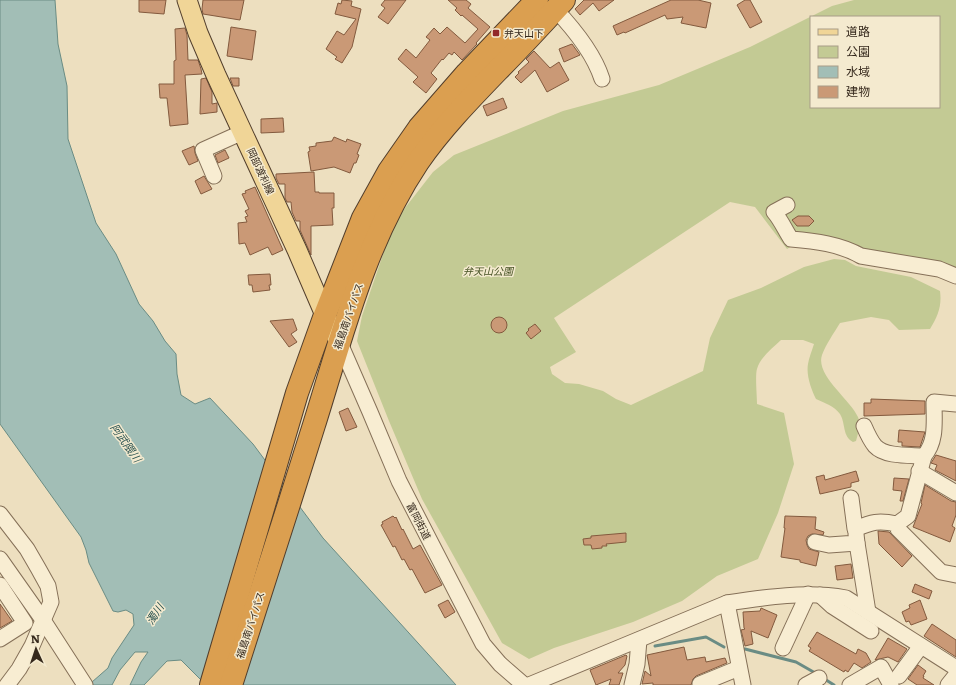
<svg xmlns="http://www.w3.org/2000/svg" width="956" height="685" viewBox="0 0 956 685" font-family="Literata,'Noto Sans JP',serif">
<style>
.green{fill:#c3ca94;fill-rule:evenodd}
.water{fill:#a2beb6;stroke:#6a8c84}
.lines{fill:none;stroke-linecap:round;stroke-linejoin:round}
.stream{stroke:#6a8c84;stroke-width:3}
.building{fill:#ca9976;stroke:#835a3e}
.minor-casing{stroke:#857058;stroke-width:17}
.major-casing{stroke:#523e2c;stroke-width:21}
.highway-casing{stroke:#523e2c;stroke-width:24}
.minor{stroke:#f8edd2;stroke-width:15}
.major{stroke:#f0d597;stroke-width:19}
.highway{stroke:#db9f50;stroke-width:22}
.poi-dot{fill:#92292a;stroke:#f4eacf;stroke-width:1.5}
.labels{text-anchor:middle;stroke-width:3;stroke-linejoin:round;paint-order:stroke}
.poi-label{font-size:10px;fill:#35281c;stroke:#f4eacf;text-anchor:start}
.street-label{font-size:10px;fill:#35281c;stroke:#f4eacf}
.park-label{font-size:10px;font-style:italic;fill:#455123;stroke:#f4eacf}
.water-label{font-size:11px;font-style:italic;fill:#2c5452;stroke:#f4eacf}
</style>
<rect width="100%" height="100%" fill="#eddfbf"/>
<path class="green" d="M854 0H956V279L797 243 787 249 755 207 730 202 554 318 576 352 550 367 552 374 565 383 579 384 603 391 616 399 631 405 703 371 710 338 728 300 761 288 804 267 834 259 845 260 856 266 911 277 940 291C942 306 938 316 930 329L899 330 889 320 871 317 840 323C834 333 826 344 822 355 815 375 851 400 858 417 861 424 858 434 856 441L853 442C842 436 846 424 840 414 834 406 825 403 816 399 811 389 806 375 808 364 809 357 812 351 814 344L803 340H781C773 348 760 357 757 369 755 375 757 396 757 404L784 413 794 464 778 513 758 559 717 576 682 601 633 622 554 648 529 659 502 643 422 499 389 421 357 341 362 316 394 222 433 172 454 155 563 111 659 85 750 47 832 6ZM811 17H939V107H811Z"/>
<polygon class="water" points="0,0 55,0 58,44 67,86 68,139 96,223 116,254 139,304 153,321 165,341 176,354 177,374 181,395 195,404 210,398 253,444 323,538 456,685 206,685 181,660 167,661 144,685 130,685 141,662 148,652 135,652 120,670 112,685 91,685 92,682 108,668 112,658 134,625 133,614 126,610 118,612 113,611 89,563 86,550 81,537 0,424"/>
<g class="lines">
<g class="stream">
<polyline points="655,646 706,637 724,647"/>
<polyline points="745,649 796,662 817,674"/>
<polyline points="823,678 834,685"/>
</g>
</g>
<g class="building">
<polygon points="139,0 166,0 164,14 139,12"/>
<polygon points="203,0 244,0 240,20 203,14 202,9"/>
<polygon points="342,0 352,1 351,6 361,9 352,47 342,63 335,59 337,57 326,49 337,31 344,35 356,19 335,14 338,3 341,4"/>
<polygon points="385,0 406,0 388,24 378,17 385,8 381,5"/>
<polygon points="448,0 466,0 471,4 468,8 490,27 476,43 477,44 462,60 454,52 452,55 449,53 443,60 442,59 431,73 437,79 426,93 413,82 418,77 398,59 406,49 416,58 430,40 426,37 434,28 440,34 447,27 465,43 478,29 462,15 461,16 455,10 457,8"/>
<polygon points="584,0 614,0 599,11 593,3 580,15 575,9"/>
<polygon points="671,0 698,0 711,3 706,28 681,23 683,17 667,19 665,15 625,33 624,32 617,35 613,26"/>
<polygon points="745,0 750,0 762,22 750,28 737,5"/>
<polygon points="231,27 256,31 252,60 227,56"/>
<polygon points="185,28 187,35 188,60 198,60 201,69 202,74 185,75 188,124 170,126 167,98 160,98 159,84 174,84 174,61 176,60 175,29"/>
<polygon points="572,44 580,55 564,62 559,49"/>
<polygon points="534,51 550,68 559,62 569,80 547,92 535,70 521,83 515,77 519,73 518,72 529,62 526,59"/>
<polygon points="206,78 212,92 212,104 217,103 217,112 200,114 201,79"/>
<polygon points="230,78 239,78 239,86 233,86"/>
<polygon points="503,98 507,108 487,116 483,106"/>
<polygon points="283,118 284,132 261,133 261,119"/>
<polygon points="334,137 346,142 347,139 361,144 357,154 359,155 356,163 354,163 350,173 334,167 311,171 308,152 310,151 309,147 316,146 316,143 332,141"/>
<polygon points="194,146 195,153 198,161 189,165 182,151"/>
<polygon points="225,150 229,158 218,163 215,155"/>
<polygon points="314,172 315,192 319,192 319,193 334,193 334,208 332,208 333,225 311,226 311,255 300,230 300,221 296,221 292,212 291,202 287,202 285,198 285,184 279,184 276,178 276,174"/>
<polygon points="204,176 212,189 201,194 195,181"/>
<polygon points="255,187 283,250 272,255 268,247 250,255 245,243 239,244 238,223 247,222 245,217 248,216 245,211 249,209 242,194 246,193 245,191"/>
<polygon points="798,216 809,216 814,221 809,226 797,226 792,220"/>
<polygon points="270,274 271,285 269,285 270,290 253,292 252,285 249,285 248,275"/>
<circle cx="499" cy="325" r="8"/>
<polygon points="293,319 297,330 291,334 297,342 289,347 270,321"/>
<polygon points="535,324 541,331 531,339 526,333 529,330 528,329"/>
<polygon points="871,399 925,401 925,414 864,416 864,403 871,403"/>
<polygon points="348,408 357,427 346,431 339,412"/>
<polygon points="899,430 925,432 920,447 902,446 902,442 898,442"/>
<polygon points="936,455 956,461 956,481 935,470 937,465 931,463"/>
<polygon points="856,471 859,481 851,483 851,487 820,494 816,477 824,475 825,480"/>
<polygon points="894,478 909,479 903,501 900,501 902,491 893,490"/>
<polygon points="925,485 951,501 956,502 956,515 952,526 955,528 950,542 913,527 922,504 921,503"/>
<polygon points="393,516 395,518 396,517 402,530 403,529 413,549 420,545 442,585 425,593 412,569 410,570 404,559 402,560 395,546 393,547 381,525 383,524 382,522"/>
<polygon points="785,516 816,517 815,529 824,532 823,535 812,534 808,536 806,540 807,545 809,549 819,552 816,566 800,562 800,560 781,557 785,528 784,528"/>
<polygon points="878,531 889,532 912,556 902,567 879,544"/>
<polygon points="626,533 626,542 606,544 607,546 602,546 602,548 592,549 591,545 584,545 583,539 591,538 591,536"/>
<polygon points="851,564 853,578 837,580 835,566"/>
<polygon points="915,584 932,591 929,599 912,592"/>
<polygon points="448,600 455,612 445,618 438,605"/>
<polygon points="920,600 927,619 911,625 909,621 906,622 902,612 910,608 909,605"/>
<polygon points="0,604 12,621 0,628"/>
<polygon points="761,608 777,615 768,638 751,631 753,644 745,646 741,630 745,629 744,628 743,612 760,611"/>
<polygon points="932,624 956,640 956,657 924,636"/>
<polygon points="817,632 856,654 858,649 866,653 871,662 862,668 854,663 848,672 845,670 844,672 809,651 811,648 808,646"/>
<polygon points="888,638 907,649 898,662 888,657 875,660"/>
<polygon points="684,647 687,660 705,657 706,662 725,658 727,663 696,676 693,679 691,685 653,685 653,683 642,684 645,671 651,676 647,655"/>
<polygon points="626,655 627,656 625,665 618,673 623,673 619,685 609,685 611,679 596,685 590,670"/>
<polygon points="918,665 926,671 923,676 924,676 923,678 934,685 917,685 908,679"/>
</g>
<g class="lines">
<g class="minor-casing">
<g id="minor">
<path d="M555 9C573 28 594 54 602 79"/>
<polyline points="214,176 203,150 243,132"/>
<path d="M787 205 774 212C781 220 785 230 791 239 815 241 840 244 861 256L939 269 956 276"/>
<polyline points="339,341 370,412 399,481 483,644 500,664 524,685"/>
<path d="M864 426C867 433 870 440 875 446 885 457 910 455 924 456L908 516 897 524"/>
<path d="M924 456C937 441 934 421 934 402L956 404"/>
<polyline points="919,471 956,493"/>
<path d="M851 498 855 529C872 522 878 520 897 524L898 529 941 572 956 575"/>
<polyline points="0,514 27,549 38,568 48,586 51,602 32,646 19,669 7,685"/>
<polyline points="815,542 829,545 857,543 856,534"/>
<polyline points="857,543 868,612"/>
<polyline points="0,559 43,620 85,685"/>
<polyline points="0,585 25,623 0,639"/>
<polyline points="820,595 832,606 871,631"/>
<polyline points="727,603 743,685"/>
<polyline points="783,648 808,594"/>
<polyline points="899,676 921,646"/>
<polyline points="700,684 739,668"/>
<path d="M529 685 727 603C766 597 807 591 846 598L956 668"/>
<polyline points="632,685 637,664 639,640"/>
<polyline points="806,685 819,678"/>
<polyline points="850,685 881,667 891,685"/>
<polyline points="948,685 956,675"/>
</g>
</g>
<g class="major-casing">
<polyline id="major" points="187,0 198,33 216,75 297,250 325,315 339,341"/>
</g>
<g class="highway-casing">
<g id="highway">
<polyline points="211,685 297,393 325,315 363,218 389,171 419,128 467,73 537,0"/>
<path d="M231 685C258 599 287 512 314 425 342 336 365 241 418 162 441 129 469 100 497 71 520 48 542 24 564 0"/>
</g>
</g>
<use href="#minor" class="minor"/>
<use href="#major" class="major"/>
<use href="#highway" class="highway"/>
</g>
<rect class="poi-dot" x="492" y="29" width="8" height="8" rx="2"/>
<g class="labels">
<g class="poi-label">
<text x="504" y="37">弁天山下</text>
</g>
<g class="street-label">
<text transform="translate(261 171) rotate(65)" y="4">岡部渡利線</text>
<text transform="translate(348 316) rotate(-71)" y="4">福島南バイパス</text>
<text transform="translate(419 521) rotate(63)" y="4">富岡街道</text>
<text transform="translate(250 625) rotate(-72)" y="4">福島南バイパス</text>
</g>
<g class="park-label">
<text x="488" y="275">弁天山公園</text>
</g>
<g class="water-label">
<text transform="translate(126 443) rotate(55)" y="4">阿武隈川</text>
<text transform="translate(155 614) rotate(-57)" y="4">濁川</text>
</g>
</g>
<rect x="810" y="16" width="130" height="92" fill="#f4eacf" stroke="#a89c87"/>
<rect x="818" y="29" width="20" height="6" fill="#f0d597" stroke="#a89c87"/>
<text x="846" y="36" font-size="12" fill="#35281c">道路</text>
<rect x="818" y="46" width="20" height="12" fill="#c3ca94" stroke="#a89c87"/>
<text x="846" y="56" font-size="12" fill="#35281c">公園</text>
<rect x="818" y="66" width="20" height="12" fill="#a2beb6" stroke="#a89c87"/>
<text x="846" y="76" font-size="12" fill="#35281c">水域</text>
<rect x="818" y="86" width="20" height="12" fill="#ca9976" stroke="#a89c87"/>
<text x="846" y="96" font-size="12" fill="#35281c">建物</text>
<g transform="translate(36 649) rotate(357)" stroke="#f4eacf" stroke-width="3" paint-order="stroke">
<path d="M0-3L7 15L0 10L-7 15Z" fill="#35281c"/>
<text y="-6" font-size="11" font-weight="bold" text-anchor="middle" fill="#35281c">N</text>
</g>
</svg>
